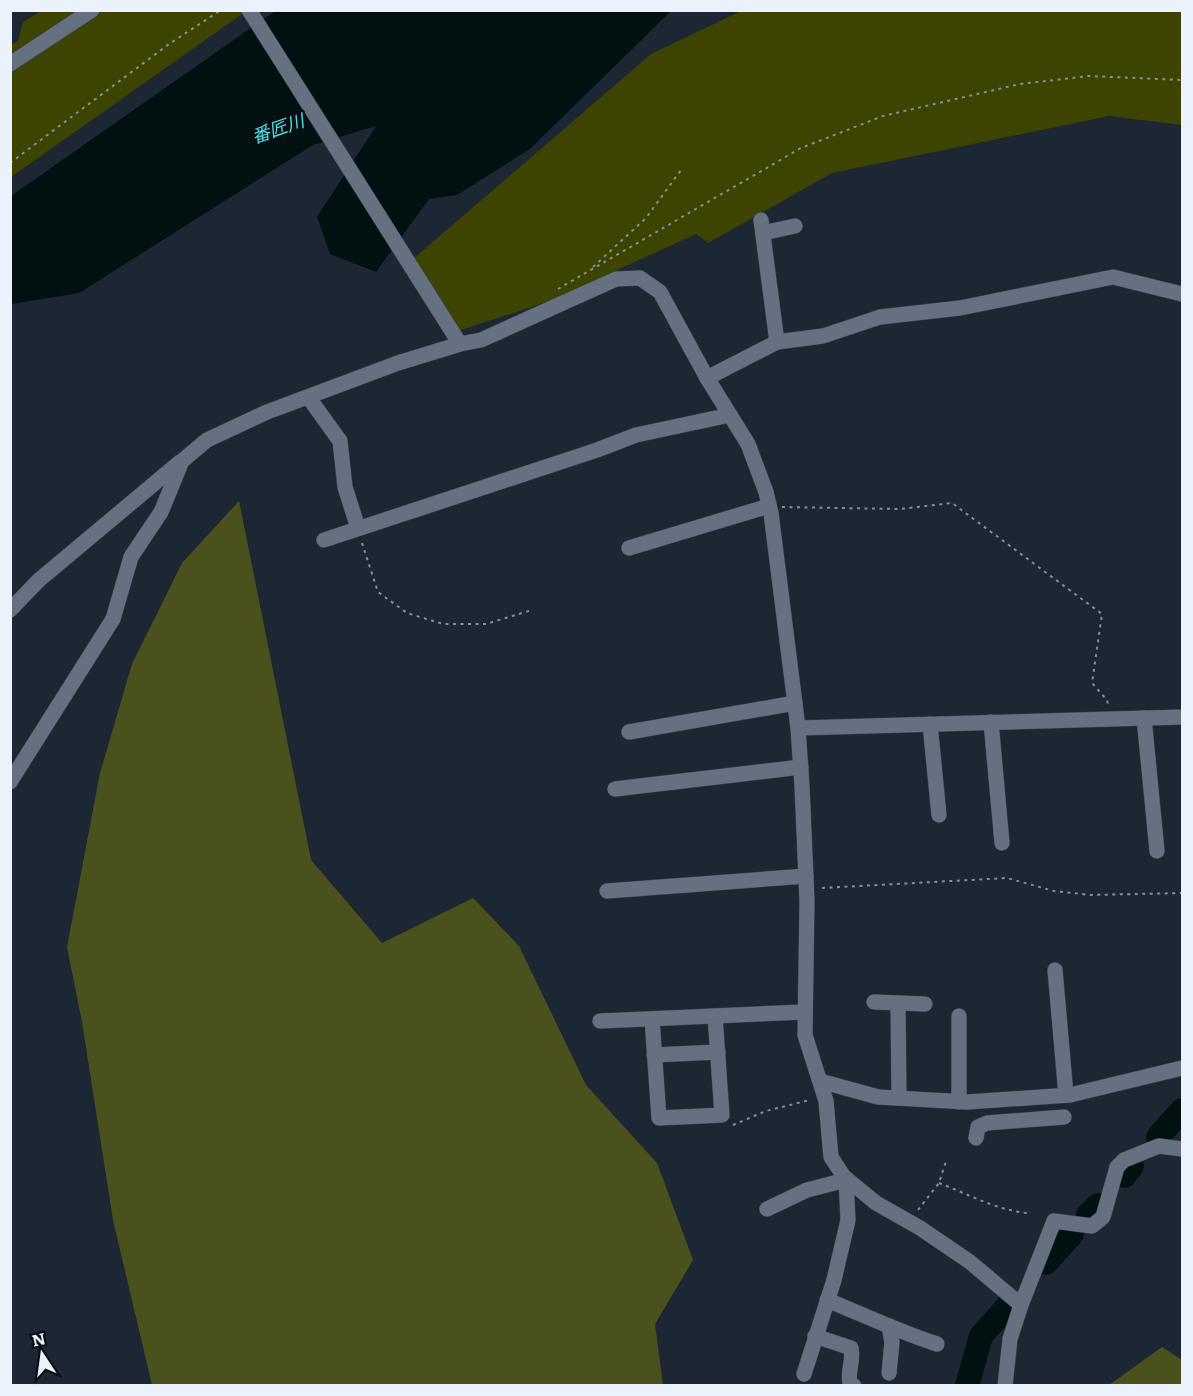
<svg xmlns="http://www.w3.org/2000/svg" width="1193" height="1396" viewBox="0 0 1193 1396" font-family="Literata,'Noto Sans JP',serif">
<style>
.green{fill:#3d4300}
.forest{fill:#4b511c}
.water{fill:#011111}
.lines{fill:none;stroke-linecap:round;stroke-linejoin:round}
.river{stroke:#011111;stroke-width:24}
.minor-casing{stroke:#39414c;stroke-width:16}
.path{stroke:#868e9a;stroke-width:2;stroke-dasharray:3 4.5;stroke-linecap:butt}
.minor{stroke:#657080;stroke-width:15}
.labels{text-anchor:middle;stroke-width:5;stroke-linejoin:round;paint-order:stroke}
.water-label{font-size:18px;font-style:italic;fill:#4de2e2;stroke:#0b0f15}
</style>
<rect width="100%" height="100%" fill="#1d2734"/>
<g class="green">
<polygon points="41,11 244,11 245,12 11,177 11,45 18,41 23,22"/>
<polygon points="741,11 1182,11 1182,125 1109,116 832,173 708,243 696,234 547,302 458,331 413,259 651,54"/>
</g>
<g class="forest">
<polygon points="239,501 311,860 382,943 473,898 519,946 586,1085 657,1163 693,1260 655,1324 663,1385 152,1385 113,1220 82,1022 67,947 100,773 132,664 182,563"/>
<polygon points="1162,1347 1182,1360 1182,1385 1109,1385"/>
</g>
<polygon class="water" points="275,11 671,11 530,149 457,195 429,199 376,272 330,254 317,217 376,126 313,145 79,293 11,304 11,196"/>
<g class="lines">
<g class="river">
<polyline points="1158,1137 1182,1110"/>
<polyline points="1124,1176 1132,1166"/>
<polyline points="1088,1215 1098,1205"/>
<polyline points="1046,1263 1072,1234"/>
<polyline points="967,1386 981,1336 1007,1307"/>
</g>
<g class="minor-casing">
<g id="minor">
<polyline points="249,10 460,344 481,340 616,279 640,278 660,292 707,378 748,444 766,492 771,513 798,728 802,786 807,901 805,1035 826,1101 831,1157 846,1180 848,1220 834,1280 804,1374"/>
<polyline points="10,64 92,10"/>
<polyline points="761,220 777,342"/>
<polyline points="763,233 795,226"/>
<polyline points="707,378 777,342 823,336 880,317 960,308 1113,277 1182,294"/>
<polyline points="309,398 340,441 345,487 358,528"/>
<polyline points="324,540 597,450 636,435 730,415"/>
<polyline points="629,548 769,506"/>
<polyline points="10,610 39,580 180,462"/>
<polyline points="1144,718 1157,851"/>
<polyline points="991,722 1002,843"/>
<polyline points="930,724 939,815"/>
<polyline points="798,728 1182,717"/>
<polyline points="629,732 795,703"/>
<polyline points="10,782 113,619 131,557 161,512 182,461 207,440 267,412 398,363 460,344"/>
<polyline points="615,789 801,767"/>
<polyline points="607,891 806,876"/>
<polyline points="1055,970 1066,1095"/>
<polyline points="874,1002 925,1004"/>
<polyline points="898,1004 899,1098"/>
<polyline points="959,1016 959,1102"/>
<polyline points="652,1019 659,1118 722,1115 715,1016"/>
<polyline points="600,1021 804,1012"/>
<polyline points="654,1055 718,1052"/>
<polyline points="820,1081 878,1097 967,1102 1070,1095 1182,1068"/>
<polyline points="976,1138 978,1127 987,1123 1064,1117"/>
<polyline points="843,1176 876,1203 920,1228 970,1262 1021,1305 1054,1221 1092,1226 1103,1217 1117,1167 1124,1160 1159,1146 1182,1149"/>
<polyline points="767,1209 807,1190 846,1180"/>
<path d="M827 1300C864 1315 899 1332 937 1344"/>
<path d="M815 1336 851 1348C854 1361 847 1371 850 1383L854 1386"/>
<polyline points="889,1373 892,1342 889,1326"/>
<polyline points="1005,1386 1010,1339 1021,1305"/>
</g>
</g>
<g class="path">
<polyline points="10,163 169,44 221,10"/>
<polyline points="593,267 646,218 681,170"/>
<polyline points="558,289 801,148 883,116 1020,84 1089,76 1182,80"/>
<polyline points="782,507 900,509 952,503 1102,614 1092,683 1107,700 1108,704"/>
<polyline points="362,543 378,592 407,613 443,624 486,624 532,610"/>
<polyline points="822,888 1007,878 1054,891 1091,895 1182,893"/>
<polyline points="733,1125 766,1111 810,1100"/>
<path d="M939 1183C968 1194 996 1210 1027 1213"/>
<polyline points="918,1210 939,1183 946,1161"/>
</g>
<use href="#minor" class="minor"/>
</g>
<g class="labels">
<g class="water-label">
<text transform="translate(278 129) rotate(-19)" y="6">番匠川</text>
</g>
</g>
<rect width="1193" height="1396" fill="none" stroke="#ecf2fc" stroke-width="24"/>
<g transform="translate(42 1354) rotate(347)" stroke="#0b0f15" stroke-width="4.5" paint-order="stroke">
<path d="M0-4.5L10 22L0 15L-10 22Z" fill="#ecf2fc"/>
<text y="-9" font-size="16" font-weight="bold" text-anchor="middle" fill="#ecf2fc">N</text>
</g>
</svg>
